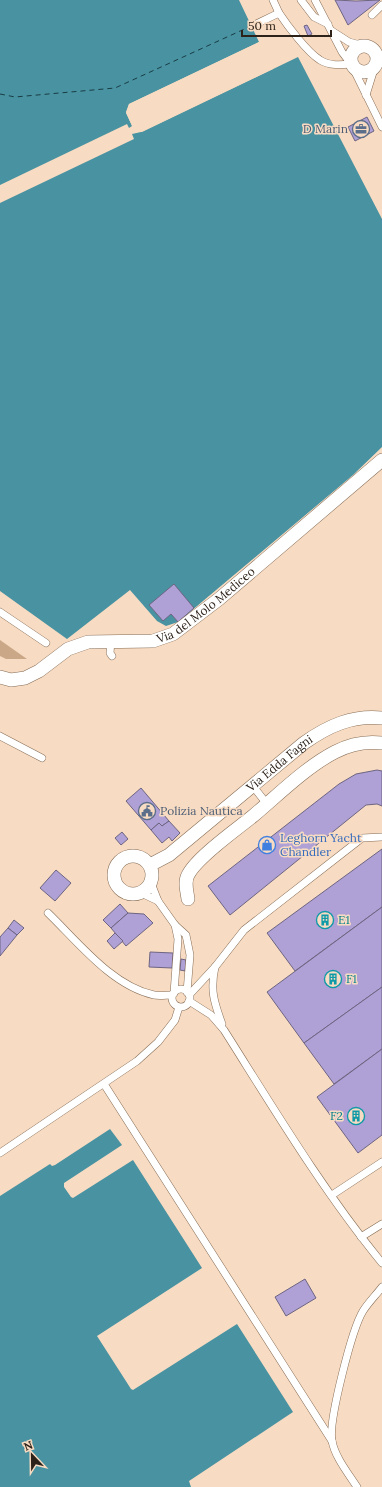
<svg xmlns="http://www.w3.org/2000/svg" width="382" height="1487" viewBox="0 0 382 1487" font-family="Lora,serif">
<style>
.green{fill:#caa787}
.water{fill:#4892a1}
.pier{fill:#f7dbc2}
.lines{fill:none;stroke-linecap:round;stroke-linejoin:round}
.ferry{stroke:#193d44;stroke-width:1;stroke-dasharray:5 4;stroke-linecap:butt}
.building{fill:#afa0d5;stroke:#6d6582}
.service-casing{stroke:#866d56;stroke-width:8}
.minor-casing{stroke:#866d56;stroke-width:14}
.service{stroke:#fff;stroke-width:7}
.minor{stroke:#fff;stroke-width:13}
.labels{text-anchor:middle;stroke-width:3;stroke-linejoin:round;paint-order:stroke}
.service-label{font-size:12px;fill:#4e5e75;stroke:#f7dbc2;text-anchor:end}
.street-label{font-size:12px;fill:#2d2219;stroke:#f7dbc2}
.shop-label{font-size:12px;fill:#366cbe;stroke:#f7dbc2;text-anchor:start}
.culture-label{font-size:12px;fill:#0d838f;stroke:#f7dbc2;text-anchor:start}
</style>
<rect width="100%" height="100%" fill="#f7dbc2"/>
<polygon class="green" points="0,640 27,659 6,659 0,656"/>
<g class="water">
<polygon points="0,0 239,0 259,42 129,104 126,113 134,130 142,132 298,57 382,219 382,447 353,475 178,622 166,626 157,621 130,590 67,639 0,591"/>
<polygon points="110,1129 122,1145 64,1183 64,1187 71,1197 73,1198 133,1160 202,1268 97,1336 131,1389 133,1390 237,1324 293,1412 189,1481 191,1487 0,1487 0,1196 50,1164 52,1166 55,1165"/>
</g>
<polygon class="pier" points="259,42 260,44 131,105 128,112 134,125 136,129 141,130 272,68 273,69 141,132 132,134 134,139 0,203 0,185 127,124 129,128 132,126 126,112 129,104"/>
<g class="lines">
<polyline class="ferry" points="0,94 15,97 115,88 249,27"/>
</g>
<g class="building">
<polygon points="335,0 356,1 380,0 348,25"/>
<polygon points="307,25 312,34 308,36 304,26"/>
<polygon points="367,117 374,131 355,141 348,127"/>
<polygon points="174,584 194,608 178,622 171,614 163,621 149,605"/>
<polygon points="377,770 382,771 382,806 377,804 366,805 230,915 208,886 339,784 356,774"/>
<polygon points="141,788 169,821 162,826 159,823 151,830 126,801"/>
<polygon points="169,821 180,833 172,841 169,837 162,843 151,830 159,823 162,826"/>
<polygon points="122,832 128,839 121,845 115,838"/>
<polygon points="382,849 382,907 295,971 267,933"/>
<polygon points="56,870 71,883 55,901 40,888"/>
<polygon points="120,904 128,913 111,928 103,920"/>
<polygon points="382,907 382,987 304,1043 267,992"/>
<polygon points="128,913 144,914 153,923 126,946 111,928"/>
<polygon points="14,920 24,928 17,935 8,928"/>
<polygon points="8,928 17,935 0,956 0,937"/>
<polygon points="115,933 123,941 114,949 107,941"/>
<polygon points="150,952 173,953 172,968 149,967"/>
<polygon points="181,959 186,960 185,971 180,970"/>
<polygon points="382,987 382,1049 334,1084 304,1043"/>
<polygon points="382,1049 382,1135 358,1153 317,1097"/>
<polygon points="305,1279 316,1298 286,1316 275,1297"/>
</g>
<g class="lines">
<g class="service-casing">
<g id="service">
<polyline points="273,0 279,13"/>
<polyline points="301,0 314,17 328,24"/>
<polyline points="315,0 342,52 351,64"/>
<polyline points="372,15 382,5"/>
<path d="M252 26 279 13C287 25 307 52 320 60 329 66 341 65 351 64"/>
<polyline points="332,31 349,42 364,46"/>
<polyline points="353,68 382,127"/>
<polyline points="366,95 375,66"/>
<polyline points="0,612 46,643"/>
<polyline points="111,641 110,653 112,656"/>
<polyline points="0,736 42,758"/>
<polyline points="252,785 267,804"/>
<polyline points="151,883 158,901 175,925 186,935 190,955 187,992"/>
<polyline points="141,893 158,901"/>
<path d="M48 913C78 942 112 986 154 995 159 996 166 995 172 995"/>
<path d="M215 967C210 990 214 1002 222 1024"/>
<circle cx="181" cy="998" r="9"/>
<polyline points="174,993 178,939 175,925"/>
<polyline points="189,995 215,967 244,930 362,838 382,837"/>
<path d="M189 1001 211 1015 224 1030C274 1109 323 1191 382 1263"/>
<polyline points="104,1084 332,1441"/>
<polyline points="0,1153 137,1061 158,1042 175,1020 179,1007"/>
<polyline points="332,1195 382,1162"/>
<polyline points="361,1237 382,1224"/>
<path d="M357 1487C348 1473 335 1457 332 1441 328 1422 352 1329 363 1311 368 1303 376 1295 382 1287"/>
</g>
</g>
<g class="minor-casing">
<g id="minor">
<circle cx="364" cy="59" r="13"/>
<path id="s1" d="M0 677 11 680 25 678 39 671 68 649 88 642 153 641 173 634 219 599 382 460"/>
<circle cx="133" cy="875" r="19"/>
<path id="s2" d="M150 865 169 855 304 743C328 726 352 715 382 718"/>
<path d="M188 899C187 891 184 882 188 875 196 858 237 829 253 816 278 795 306 767 335 752 350 744 365 741 382 743"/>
</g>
</g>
<use href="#service" class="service"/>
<use href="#minor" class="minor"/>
</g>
<defs>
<g id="office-ring" transform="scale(0.9)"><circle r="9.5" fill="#f7dbc2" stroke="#5c6f8a" stroke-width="1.5"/><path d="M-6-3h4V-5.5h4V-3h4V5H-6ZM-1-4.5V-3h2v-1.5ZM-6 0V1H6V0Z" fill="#5c6f8a"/></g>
<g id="civic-ring" transform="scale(0.9)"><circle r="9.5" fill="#f7dbc2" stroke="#5c6f8a" stroke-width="1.5"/><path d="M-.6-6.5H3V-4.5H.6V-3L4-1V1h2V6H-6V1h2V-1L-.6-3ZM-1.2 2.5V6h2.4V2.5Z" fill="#5c6f8a"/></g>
<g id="shop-ring" transform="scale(0.9)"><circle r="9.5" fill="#f7dbc2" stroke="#3f7fe0" stroke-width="1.5"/><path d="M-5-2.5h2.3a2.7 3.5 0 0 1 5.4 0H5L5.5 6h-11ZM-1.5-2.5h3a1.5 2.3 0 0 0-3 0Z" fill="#3f7fe0"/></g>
<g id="building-ring" transform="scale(0.9)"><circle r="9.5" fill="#f7dbc2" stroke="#0f9aa8" stroke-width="1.5"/><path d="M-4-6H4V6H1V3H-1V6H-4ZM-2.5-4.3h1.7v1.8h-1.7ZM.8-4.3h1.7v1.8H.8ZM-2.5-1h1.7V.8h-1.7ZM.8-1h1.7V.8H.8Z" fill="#0f9aa8"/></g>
</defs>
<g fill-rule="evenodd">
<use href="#office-ring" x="361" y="129"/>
<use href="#civic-ring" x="147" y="811"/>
<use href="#shop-ring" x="267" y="845"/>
<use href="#building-ring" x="325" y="920"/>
<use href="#building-ring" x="333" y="979"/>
<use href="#building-ring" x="356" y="1116"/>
</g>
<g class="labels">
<g class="service-label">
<text x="348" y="133">D Marin</text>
<text x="160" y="815" text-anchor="start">Polizia Nautica</text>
</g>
<g class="street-label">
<text dy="4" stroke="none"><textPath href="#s1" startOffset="228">Via del Molo Mediceo</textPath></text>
<text dy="4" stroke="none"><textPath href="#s2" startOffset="165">Via Edda Fagni</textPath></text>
</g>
<g class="shop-label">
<text x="280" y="842">Leghorn Yacht<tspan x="280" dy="14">Chandler</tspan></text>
</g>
<g class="culture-label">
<text x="338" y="924">E1</text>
<text x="346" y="983">F1</text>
<text x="343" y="1120" text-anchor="end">F2</text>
</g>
</g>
<g transform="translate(32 1455) rotate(338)" stroke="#f7dbc2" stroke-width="3" paint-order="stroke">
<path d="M0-3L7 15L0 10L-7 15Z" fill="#2d2219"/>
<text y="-6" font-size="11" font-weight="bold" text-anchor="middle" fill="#2d2219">N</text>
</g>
<path d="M242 30v6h89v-6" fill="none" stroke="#2d2219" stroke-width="2"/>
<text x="248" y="30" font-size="12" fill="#2d2219" stroke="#f7dbc2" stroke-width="3" paint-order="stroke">50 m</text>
</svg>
